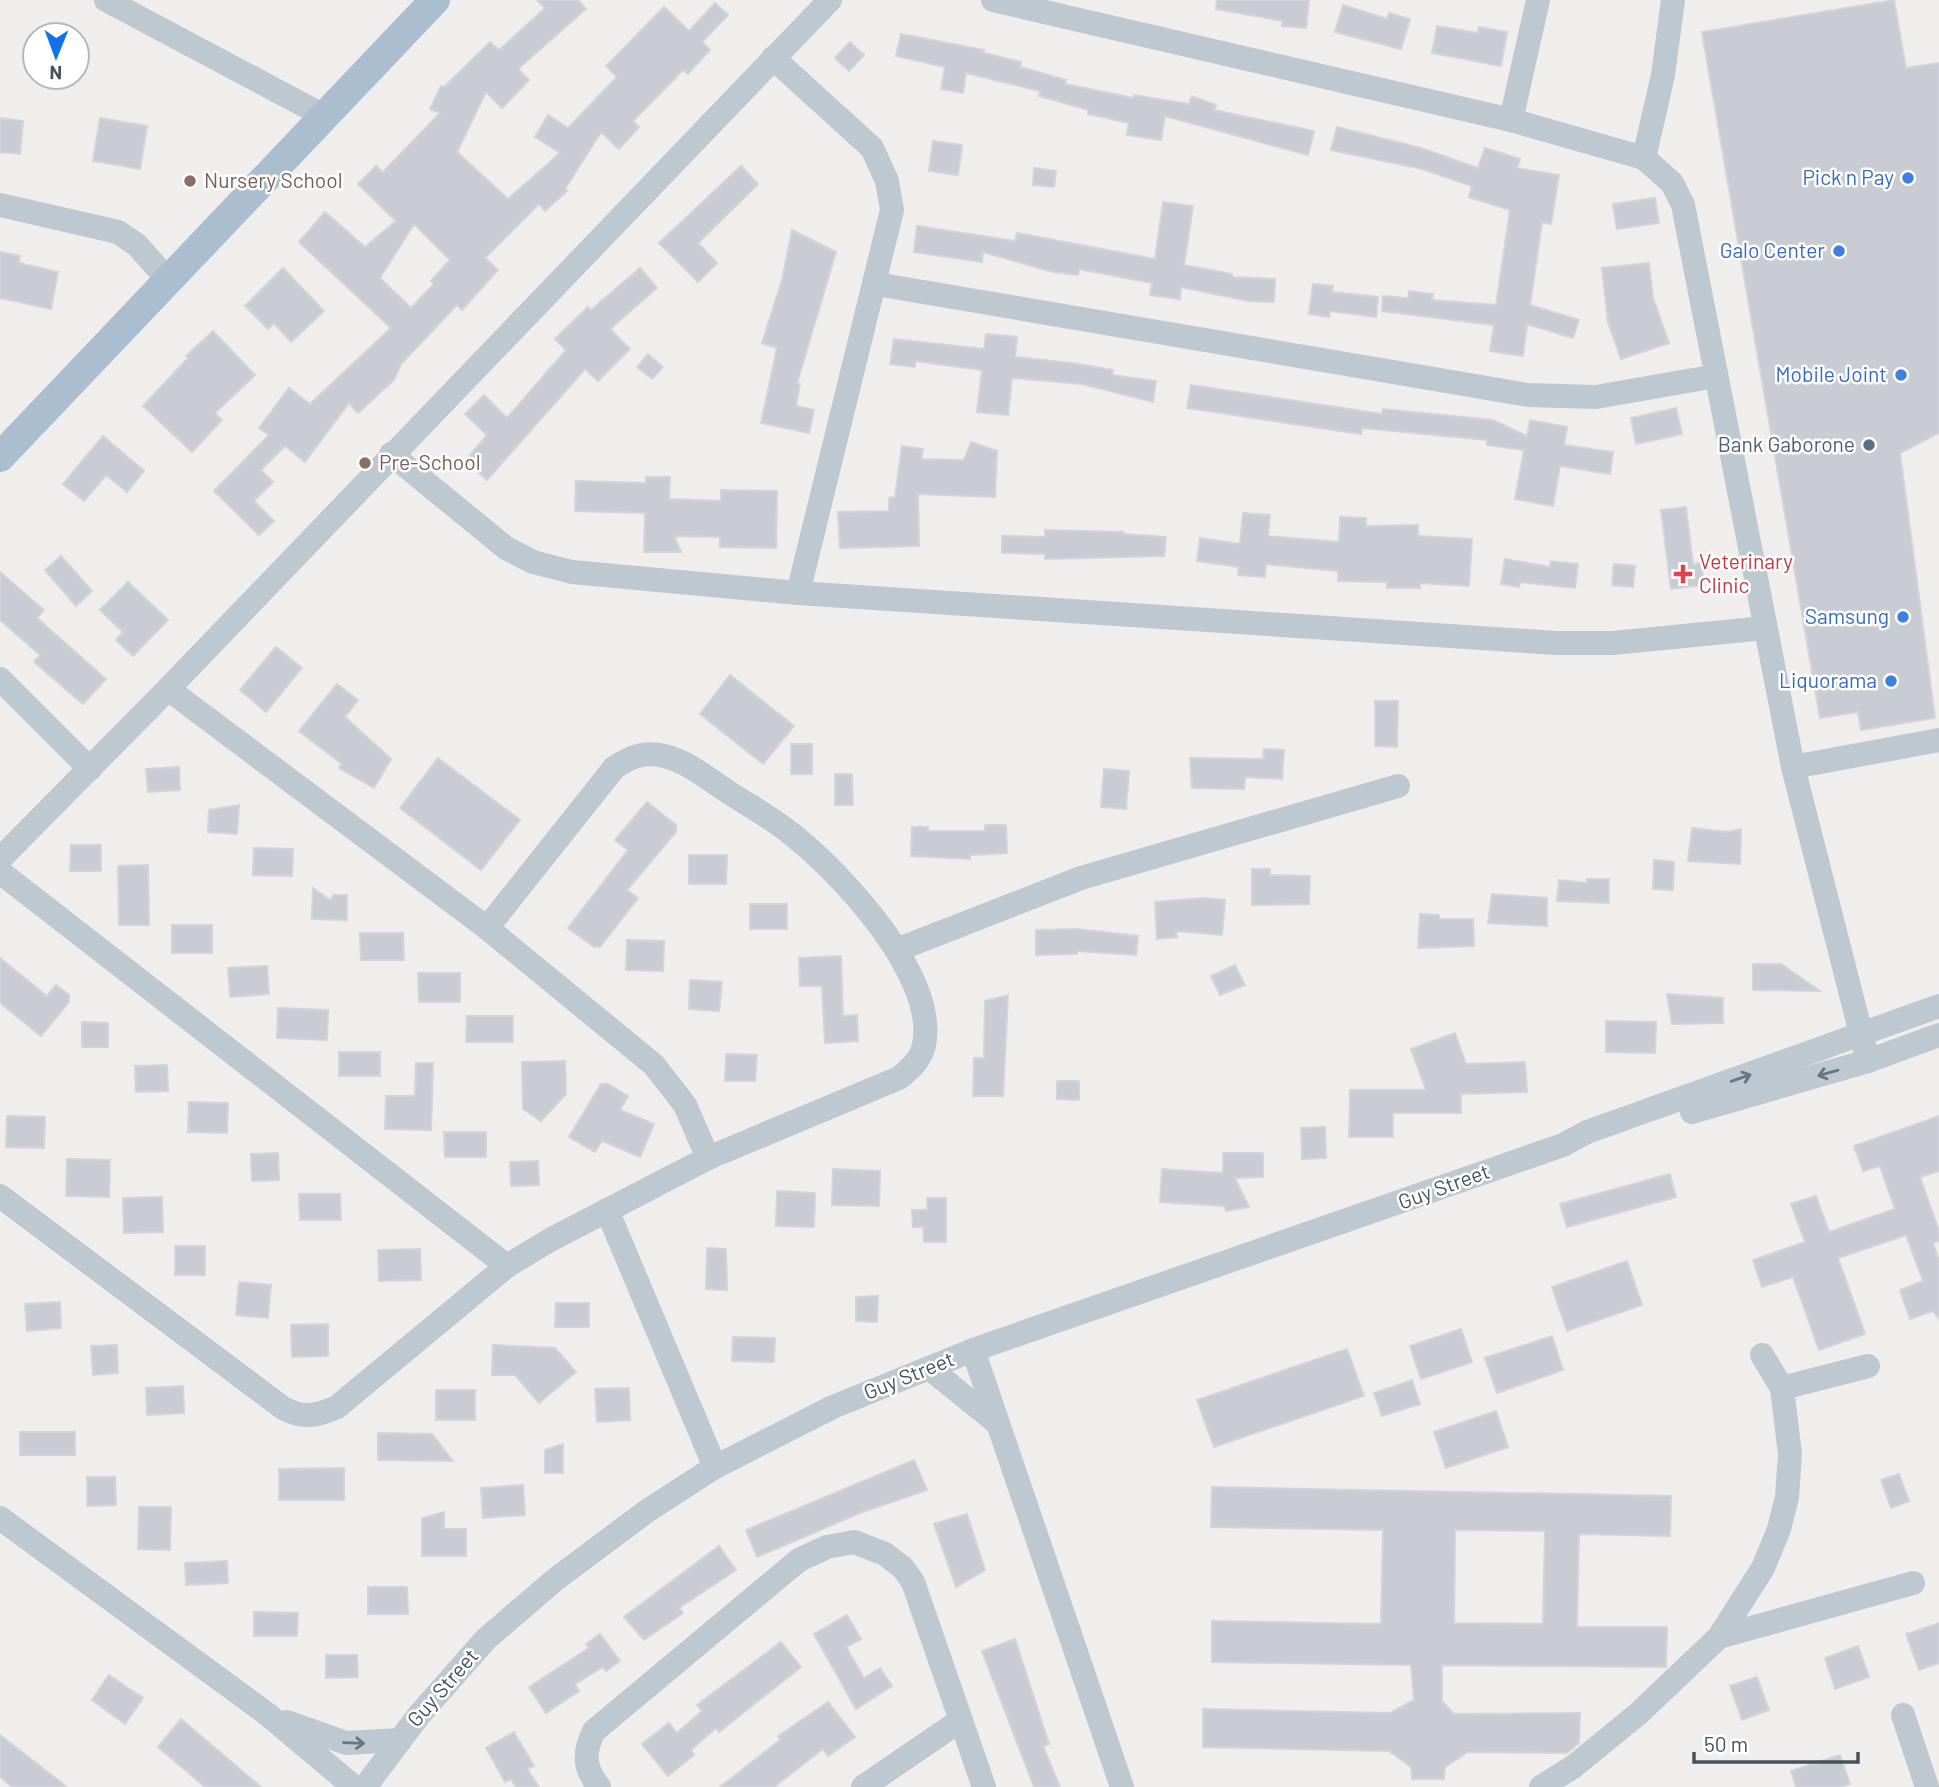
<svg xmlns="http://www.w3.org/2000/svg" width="1939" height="1787" viewBox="0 0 1939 1787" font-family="Barlow,sans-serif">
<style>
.building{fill:#caccd3;stroke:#d1d4da;stroke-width:2;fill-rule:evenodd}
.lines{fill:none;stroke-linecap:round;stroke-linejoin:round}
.minor{stroke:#bdc8d1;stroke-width:24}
.major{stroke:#abbecf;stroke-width:30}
.oneway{stroke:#69757f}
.shop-dot{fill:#3f7fe0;stroke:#fff;stroke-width:2.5}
.education-dot{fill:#8d6e63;stroke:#fff;stroke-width:2.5}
.service-dot{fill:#5c6f8a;stroke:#fff;stroke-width:2.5}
.health-dot{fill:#e0444e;stroke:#fff;stroke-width:2.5}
.labels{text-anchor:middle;stroke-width:5;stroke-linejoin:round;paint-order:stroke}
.shop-label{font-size:21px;fill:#366cbe;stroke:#fff;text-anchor:end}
.education-label{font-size:21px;fill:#785e54;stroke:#fff;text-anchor:start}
.service-label{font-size:21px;fill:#4e5e75;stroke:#fff;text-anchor:end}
.health-label{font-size:21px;fill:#be3a42;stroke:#fff;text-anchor:start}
.street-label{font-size:21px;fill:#45515c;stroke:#fff}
</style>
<rect width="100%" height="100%" fill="#f0eded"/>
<g class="building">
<path d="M537 0H578L586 9 518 69 529 80 502 108 486 92 457 152 508 199 560 153 535 137 548 115 568 128 617 77 606 66 664 7 689 31 715 3 728 15 702 42 710 50 688 74 683 70 633 121 639 127 619 149 601 132 565 189 567 191 545 211 539 204 485 258 498 270 462 310 457 305 401 364 394 380 358 413 349 403 305 462 285 446 261 470 273 482 254 501 274 521 259 535 214 491 269 435 259 428 289 388 310 404 391 328 299 242 325 212 365 247 396 221 358 184 376 166 383 172 440 113 430 109 441 86 444 87 490 42 499 50 545 8ZM414 224 450 260 431 281 434 284 411 308 380 278Z"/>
<polygon points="1217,0 1309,0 1306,28 1282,26 1283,21 1216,9"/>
<polygon points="1894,0 1906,68 1939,63 1939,433 1900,453 1935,718 1861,730 1858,712 1820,718 1702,32"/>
<polygon points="1343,5 1387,19 1389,13 1410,19 1401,49 1335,32"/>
<polygon points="1437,26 1478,33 1479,27 1507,32 1501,66 1432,53"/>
<polygon points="901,34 984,50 984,53 1021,62 1020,67 1066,80 1065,84 1133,98 1134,95 1189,104 1192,96 1216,105 1214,110 1314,131 1308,155 1165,116 1161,140 1127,135 1129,123 1088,114 1089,110 1039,96 1040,91 966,73 963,93 941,89 945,67 896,56"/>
<polygon points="850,42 864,55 849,71 835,58"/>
<polygon points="0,118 23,121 20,154 0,152"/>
<polygon points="100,118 147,126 140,169 93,161"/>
<polygon points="1337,127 1421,148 1478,168 1485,148 1520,159 1517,168 1559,175 1551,224 1542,222 1530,305 1579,320 1573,338 1527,324 1523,356 1490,351 1494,325 1382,311 1383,296 1408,298 1409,291 1433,294 1432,300 1496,305 1510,210 1469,197 1472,186 1422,169 1331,150"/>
<polygon points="933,141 962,145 958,175 929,171"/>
<polygon points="741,166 758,184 698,243 717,263 698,282 659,243"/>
<polygon points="1034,168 1056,171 1054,187 1033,185"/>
<polygon points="1655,198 1659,223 1617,229 1613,204"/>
<polygon points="1163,202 1193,206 1184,265 1232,274 1232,277 1275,279 1274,302 1248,301 1181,287 1180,299 1150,295 1152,283 1079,269 1078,275 1053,272 983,252 982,262 914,252 917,226 1015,241 1017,233 1155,259"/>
<polygon points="792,230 836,252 797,383 800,384 796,406 814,410 809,433 761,423 777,348 762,343 782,280"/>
<polygon points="0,252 20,256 19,263 58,272 51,309 0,298"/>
<polygon points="1649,263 1653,298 1669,343 1621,359 1608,322 1602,268"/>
<polygon points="283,268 324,311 291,342 274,323 268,329 245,306"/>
<polygon points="640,268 657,288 610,329 630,349 598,381 585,369 487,480 465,461 487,435 465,414 484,395 507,418 566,350 555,339 588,307 591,310"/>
<polygon points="1313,284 1333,286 1332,292 1378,297 1376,317 1330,311 1329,317 1309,314"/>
<polygon points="213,331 255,375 215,413 222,420 192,452 143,406 188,358 186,356"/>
<polygon points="986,334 1017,337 1015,357 1072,363 1113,370 1112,375 1156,381 1153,402 1082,384 1012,378 1008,415 977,412 982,370 915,361 915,367 890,364 894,339 984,349"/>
<polygon points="648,354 663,367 652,379 637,367"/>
<polygon points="1191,385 1382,414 1383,409 1493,420 1527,436 1530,420 1567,427 1564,445 1613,452 1610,474 1560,466 1553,506 1515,499 1524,450 1487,445 1487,440 1362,428 1361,434 1187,408"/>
<polygon points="1676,408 1682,434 1636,444 1631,418"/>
<polygon points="103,436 144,471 127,492 106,475 84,501 63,484"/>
<polygon points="971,442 997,451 995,497 918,494 919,546 840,548 838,512 889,511 889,498 895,497 902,446 923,449 921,459 964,460"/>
<polygon points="646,477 670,477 669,499 721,501 721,490 777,491 776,548 720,547 720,537 674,536 681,552 644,552 645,513 575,511 576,481 646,483"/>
<polygon points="1686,507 1693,564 1701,563 1704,585 1671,589 1661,510"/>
<polygon points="1243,513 1270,515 1268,536 1339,542 1340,517 1366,518 1366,526 1418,525 1418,536 1472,539 1469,586 1420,583 1420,588 1387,588 1387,582 1338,581 1338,571 1266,564 1265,577 1238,575 1239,567 1197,561 1200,538 1240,544"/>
<polygon points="1045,530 1123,532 1123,534 1166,537 1164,556 1045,559 1045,554 1002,553 1002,536 1045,537"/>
<polygon points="61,556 92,591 76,606 45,570"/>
<polygon points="1505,559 1550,567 1551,561 1578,564 1575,588 1520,582 1519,587 1501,584"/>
<polygon points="1614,564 1635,566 1633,587 1612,585"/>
<polygon points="0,572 44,610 37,618 106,679 83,704 34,662 40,655 0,620"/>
<polygon points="128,582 168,620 133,656 116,640 123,632 100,610"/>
<polygon points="276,647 302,668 266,712 240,690"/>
<polygon points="730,675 794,726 763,764 700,714"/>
<polygon points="337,684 358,700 345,717 391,759 374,788 339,768 342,764 299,731"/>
<polygon points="1375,701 1398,701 1397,747 1375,746"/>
<rect x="791" y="744" width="21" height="30"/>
<polygon points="1264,749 1284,750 1282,779 1245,777 1244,789 1192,788 1190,758 1263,759"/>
<polygon points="438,758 520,820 481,870 400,808"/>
<polygon points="179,767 180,790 148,792 146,769"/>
<polygon points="1104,769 1129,771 1126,809 1101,807"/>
<polygon points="835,774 852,774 853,805 835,805"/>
<polygon points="647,802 676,825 676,832 627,890 638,898 600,947 594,947 568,928 628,850 615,840"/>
<polygon points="239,805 237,834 208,832 209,810"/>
<polygon points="985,825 1006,825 1007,853 970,855 970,859 911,856 912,827 928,827 928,831 985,831"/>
<polygon points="1692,828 1727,832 1741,829 1740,864 1688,861"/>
<polygon points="71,845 101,845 101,871 70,871"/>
<polygon points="254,848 293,849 292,876 253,875"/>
<polygon points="689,855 727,855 726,884 689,884"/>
<polygon points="1654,860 1674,862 1673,890 1653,889"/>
<polygon points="148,865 149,925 119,925 118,866"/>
<polygon points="1252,869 1270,869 1270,875 1310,876 1309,904 1252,905"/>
<polygon points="1587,879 1609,879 1609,903 1557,901 1559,880 1587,883"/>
<polygon points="313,888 330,900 334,895 347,895 347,920 312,919"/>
<polygon points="1492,894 1547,898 1547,926 1488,923"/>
<polygon points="1203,898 1225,900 1222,935 1176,931 1177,937 1157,939 1155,902"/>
<rect x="750" y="904" width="37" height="25"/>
<polygon points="1420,914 1439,915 1439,919 1473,919 1474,946 1418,948"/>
<rect x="172" y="925" width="40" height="28"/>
<polygon points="1077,929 1138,936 1136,955 1077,951 1077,954 1036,955 1036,930"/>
<polygon points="360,933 403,933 404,960 361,960"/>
<polygon points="627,940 664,941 663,971 626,970"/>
<polygon points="841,956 843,1016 857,1015 858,1041 825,1043 822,986 800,986 799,958"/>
<polygon points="0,958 47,996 56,985 69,995 69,1002 41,1036 0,1003"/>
<polygon points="1753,964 1781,964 1820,991 1753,990"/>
<polygon points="1235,965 1245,985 1220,995 1211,976"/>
<polygon points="267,966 269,994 230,997 228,968"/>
<polygon points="418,973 460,973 460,1002 419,1002"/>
<polygon points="690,980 722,982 719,1011 689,1009"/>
<polygon points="1667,994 1723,998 1723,1023 1672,1024"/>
<polygon points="1008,995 1003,1096 973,1096 974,1058 984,1058 985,1001"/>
<polygon points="278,1008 328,1010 327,1040 277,1038"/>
<polygon points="467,1016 513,1016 513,1042 466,1042"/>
<polygon points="1606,1021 1656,1022 1655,1053 1606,1052"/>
<polygon points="82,1022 108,1023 108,1047 82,1047"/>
<polygon points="1455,1033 1466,1064 1525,1062 1527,1092 1461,1094 1461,1113 1393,1113 1393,1137 1349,1137 1350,1090 1426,1090 1411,1049"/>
<rect x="339" y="1052" width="41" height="24"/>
<polygon points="726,1054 757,1055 755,1081 725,1081"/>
<polygon points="565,1061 566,1094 541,1121 523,1109 522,1062"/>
<polygon points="416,1063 433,1063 431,1130 385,1129 386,1096 415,1096"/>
<polygon points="167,1065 168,1091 136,1092 135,1066"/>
<polygon points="1057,1081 1079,1081 1079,1100 1057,1099"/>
<polygon points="601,1084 608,1084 628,1096 620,1110 654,1124 640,1157 602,1141 595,1152 569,1137"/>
<polygon points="189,1102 228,1103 227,1133 188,1132"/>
<polygon points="7,1116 45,1117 44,1148 6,1147"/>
<polygon points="1939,1116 1939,1171 1920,1177 1939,1231 1939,1241 1933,1243 1939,1261 1939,1319 1933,1311 1910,1319 1900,1290 1923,1281 1906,1235 1838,1258 1865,1334 1819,1350 1793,1277 1762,1287 1753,1260 1805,1242 1791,1204 1816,1196 1829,1232 1895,1209 1880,1166 1863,1171 1854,1146"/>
<polygon points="1325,1127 1326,1158 1302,1159 1301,1128"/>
<polygon points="444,1132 486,1132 486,1157 445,1157"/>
<polygon points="278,1153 279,1180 252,1181 251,1154"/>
<polygon points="1223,1153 1263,1153 1263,1177 1235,1178 1249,1207 1226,1211 1225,1206 1160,1202 1162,1169 1223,1173"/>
<polygon points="67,1159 110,1160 109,1197 66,1196"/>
<polygon points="538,1161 539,1185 511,1186 510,1162"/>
<polygon points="833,1169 880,1171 879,1206 832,1205"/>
<polygon points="1670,1174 1676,1197 1567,1227 1560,1204"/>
<polygon points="777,1191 815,1193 814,1227 776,1226"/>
<polygon points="299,1194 340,1194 341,1220 300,1220"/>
<polygon points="162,1197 163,1232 124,1233 123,1198"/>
<polygon points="927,1198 946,1198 946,1242 924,1242 923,1227 913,1227 912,1210 927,1210"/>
<rect x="175" y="1246" width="30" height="29"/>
<polygon points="707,1248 726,1249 727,1290 706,1289"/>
<polygon points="420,1249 421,1280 379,1281 378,1250"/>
<polygon points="1627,1261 1642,1305 1567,1331 1552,1287"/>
<polygon points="239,1282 271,1285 268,1318 236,1315"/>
<polygon points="878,1296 877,1322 856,1321 856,1297"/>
<polygon points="60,1302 61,1328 27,1331 25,1304"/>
<polygon points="556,1303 589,1303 589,1327 555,1327"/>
<polygon points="328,1324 328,1356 292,1357 291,1325"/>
<polygon points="1461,1329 1472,1362 1421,1379 1410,1346"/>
<polygon points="1552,1336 1563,1370 1497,1393 1485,1358"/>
<polygon points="733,1337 775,1338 774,1362 732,1361"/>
<polygon points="117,1345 118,1373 93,1375 91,1346"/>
<polygon points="493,1345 555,1348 576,1372 539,1403 515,1375 492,1375"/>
<polygon points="1347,1349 1364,1396 1214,1447 1197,1400"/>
<polygon points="1412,1380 1420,1404 1382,1416 1374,1393"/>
<polygon points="183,1386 184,1413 147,1415 146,1388"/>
<polygon points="629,1388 630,1420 597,1422 595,1389"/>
<rect x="436" y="1390" width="39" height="30"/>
<polygon points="1496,1411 1508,1447 1446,1468 1434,1432"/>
<rect x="20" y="1432" width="55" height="23"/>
<polygon points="378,1433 432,1434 453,1461 378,1460"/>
<polygon points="563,1444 563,1473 545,1473 545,1450"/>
<polygon points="914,1460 927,1490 860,1513 757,1557 746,1530"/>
<polygon points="344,1468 344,1500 279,1500 279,1469"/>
<polygon points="1899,1474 1909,1501 1891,1508 1881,1480"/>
<polygon points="87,1477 115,1477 116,1505 87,1506"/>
<polygon points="523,1485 525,1515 483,1518 481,1488"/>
<path d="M1212 1487 1671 1496 1670 1536 1579 1534 1577 1627H1667L1666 1667 1442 1665V1701L1454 1714 1580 1713 1579 1743 1567 1753 1468 1752 1445 1767 1444 1779H1412L1411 1767 1389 1751 1203 1747V1709L1390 1713 1414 1700 1411 1665 1212 1662V1621L1381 1624 1383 1530 1211 1527ZM1455 1530 1545 1531 1543 1624 1454 1623Z"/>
<polygon points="139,1507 171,1507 170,1550 138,1549"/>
<polygon points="444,1512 444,1529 466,1529 466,1556 422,1556 422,1518"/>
<polygon points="967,1514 985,1570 956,1587 934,1524"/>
<polygon points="719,1546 736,1570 679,1608 683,1613 644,1640 624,1617"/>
<polygon points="227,1561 228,1583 186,1585 185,1563"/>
<polygon points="368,1587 407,1587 408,1614 368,1614"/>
<polygon points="254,1612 298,1613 297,1636 254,1636"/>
<polygon points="847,1615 861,1639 846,1647 864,1678 880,1668 892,1686 856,1709 814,1634"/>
<polygon points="1939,1623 1939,1663 1919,1670 1906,1634"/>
<polygon points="600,1634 620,1661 606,1671 603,1667 575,1684 579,1691 546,1713 529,1687 589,1648 586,1644"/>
<polygon points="1015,1639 1049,1744 1043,1746 1060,1787 1034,1787 982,1651"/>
<polygon points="781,1642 801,1667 719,1732 716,1728 691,1750 694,1755 668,1776 642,1744 669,1723 677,1733 702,1711 697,1705"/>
<polygon points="1858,1646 1869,1677 1835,1689 1825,1658"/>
<polygon points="326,1655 357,1655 358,1677 326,1678"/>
<polygon points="109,1675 143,1698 125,1724 92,1700"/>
<polygon points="1757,1677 1769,1710 1742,1720 1730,1686"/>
<polygon points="828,1702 855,1737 828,1756 823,1749 774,1787 720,1787 780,1740 778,1736"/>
<polygon points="181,1719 261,1787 205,1787 158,1747"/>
<polygon points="514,1732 534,1766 527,1769 539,1787 516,1787 511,1779 505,1782 486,1748"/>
<polygon points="0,1735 67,1787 12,1787 0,1777"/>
<polygon points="1840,1755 1850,1784 1839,1787 1796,1787 1791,1771"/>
</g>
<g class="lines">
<g class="minor">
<polyline points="106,0 326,117"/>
<polyline points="993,0 1511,120 1644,158 1672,183 1683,205 1793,767 1868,1061"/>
<polyline points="773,58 872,148 887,181 892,210 798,593"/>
<polyline points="1511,120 1538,0"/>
<polyline points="1644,158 1663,75 1673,0"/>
<polyline points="0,205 118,232 137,245 169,281"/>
<polyline points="876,284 1528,395 1596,397 1716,376"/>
<polyline points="391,454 506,548 533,562 572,572 798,593 1556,643 1613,643 1765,628"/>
<polyline points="0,679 90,769"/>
<polyline points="168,689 487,928 654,1065 685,1105 708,1158"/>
<polyline points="1793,767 1939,740"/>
<polyline points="0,859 168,689 830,0"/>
<polyline points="0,872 507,1266"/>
<polyline points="899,949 1081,878 1398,786"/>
<polyline points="1692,1112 1868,1061 1939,1035"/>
<path d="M0 1196 283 1408C303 1419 317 1416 337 1407L507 1266 550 1240 708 1158 899 1078C910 1069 921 1060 924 1045 938 977 843 875 794 836 774 819 750 806 728 792 708 779 687 761 664 756 644 751 630 757 614 768L487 928"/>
<polyline points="607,1210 715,1467"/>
<polyline points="973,1350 1122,1787"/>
<polyline points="929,1368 996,1422"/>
<polyline points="1782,1388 1868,1366"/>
<polyline points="0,1518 267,1714 354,1787"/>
<polyline points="1719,1637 1913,1583"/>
<polyline points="1903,1715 1927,1787"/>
<polyline points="287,1722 346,1743 400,1740"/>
<polyline points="365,1787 419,1715 486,1639 556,1579 647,1511 715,1467 833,1407 973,1350 1563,1145 1587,1132 1939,1006"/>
<path d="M599 1787C584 1768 583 1753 594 1731L799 1560 827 1547 854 1542 885 1554 903 1568 913 1582 984 1787"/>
<polyline points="863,1787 961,1720"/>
<polyline points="1541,1787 1573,1767 1638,1714 1719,1637 1763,1568 1779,1529 1787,1497 1790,1454 1782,1388 1762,1355"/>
</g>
<polyline class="major" points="0,457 435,0"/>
</g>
<defs><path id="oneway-shaft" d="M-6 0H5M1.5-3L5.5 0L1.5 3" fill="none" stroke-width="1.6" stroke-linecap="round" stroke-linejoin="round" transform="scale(1.75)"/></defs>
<g class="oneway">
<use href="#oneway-shaft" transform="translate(1828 1073) rotate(164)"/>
<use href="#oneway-shaft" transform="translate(1741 1078) rotate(-19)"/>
<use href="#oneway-shaft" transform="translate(354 1743) rotate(2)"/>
</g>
<g class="shop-dot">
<circle cx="1908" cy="178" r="7"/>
<circle cx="1839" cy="251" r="7"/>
<circle cx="1901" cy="375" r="7"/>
<circle cx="1903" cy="617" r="7"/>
<circle cx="1891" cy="681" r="7"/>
</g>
<g class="education-dot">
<circle cx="190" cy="181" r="7"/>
<circle cx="365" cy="463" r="7"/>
</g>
<circle class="service-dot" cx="1869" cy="445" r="7"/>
<path class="health-dot" d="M1679.5 563.5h7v7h7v7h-7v7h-7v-7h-7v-7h7z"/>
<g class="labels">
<g class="shop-label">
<text x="1894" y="185">Pick n Pay</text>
<text x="1825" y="258">Galo Center</text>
<text x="1887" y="382">Mobile Joint</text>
<text x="1889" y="624">Samsung</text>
<text x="1877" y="688">Liquorama</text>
</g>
<g class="education-label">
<text x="204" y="188">Nursery School</text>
<text x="379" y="470">Pre-School</text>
</g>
<g class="service-label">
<text x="1855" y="452">Bank Gaborone</text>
</g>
<g class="health-label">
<text x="1699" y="569">Veterinary<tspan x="1699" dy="24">Clinic</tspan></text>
</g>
<g class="street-label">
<text transform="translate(1444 1187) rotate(-20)" y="7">Guy Street</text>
<text transform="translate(909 1376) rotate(-22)" y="7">Guy Street</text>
<text transform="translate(443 1688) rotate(-49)" y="7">Guy Street</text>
</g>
</g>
<g transform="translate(56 56) rotate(181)"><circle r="33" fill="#ffffff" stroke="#b5b9be" stroke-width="2"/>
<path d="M0-5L12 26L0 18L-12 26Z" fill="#0d72eb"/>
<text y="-10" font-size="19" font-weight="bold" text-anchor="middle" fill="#45515c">N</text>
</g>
<path d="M1694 1752v10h164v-10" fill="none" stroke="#45515c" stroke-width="3.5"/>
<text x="1704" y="1752" font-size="21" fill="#45515c" stroke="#ffffff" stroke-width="5" paint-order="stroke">50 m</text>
</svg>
